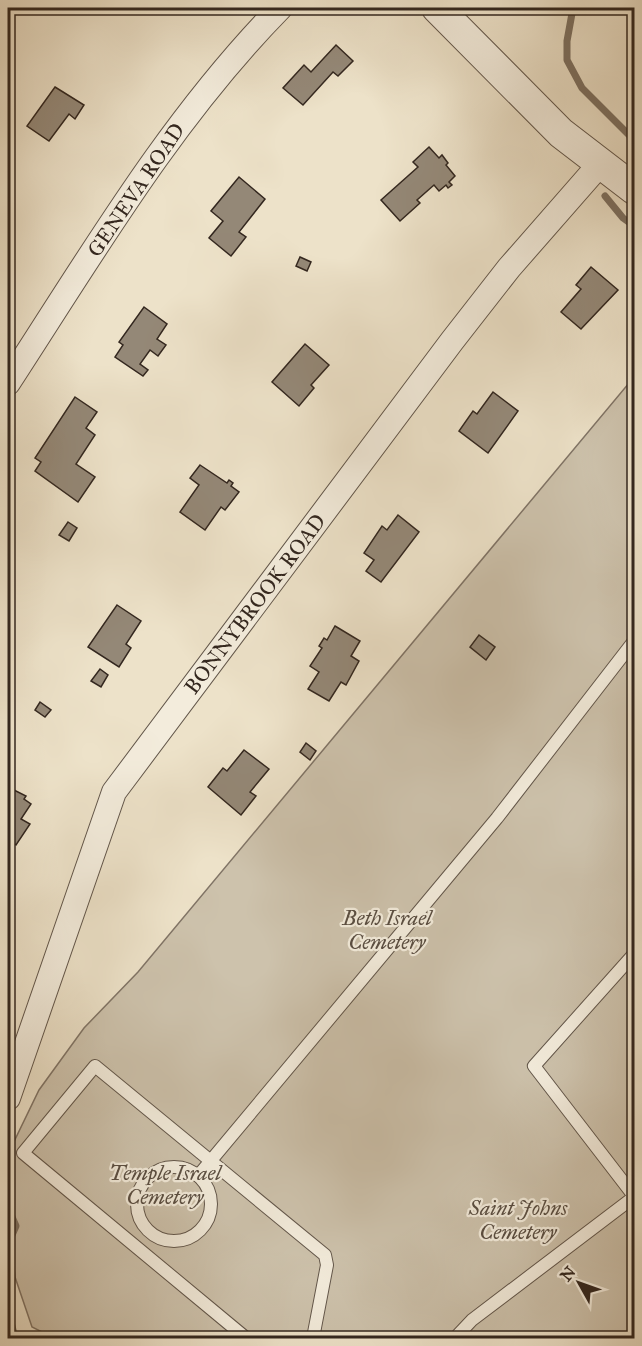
<svg xmlns="http://www.w3.org/2000/svg" width="642" height="1346" viewBox="0 0 642 1346" font-family="'IM FELL Great Primer',serif">
<style>
.green{fill:#cdc2ac;stroke:#807466;stroke-width:1.5}
.lines{fill:none;stroke-linecap:round;stroke-linejoin:round}
.stream{stroke:#7d7162;stroke-width:7}
.building{fill:#948877;stroke:#33271f;stroke-width:1.5}
.service-casing{stroke:#62564a;stroke-width:14}
.minor-casing{stroke:#62564a;stroke-width:26}
.tertiary-casing{stroke:#62564a;stroke-width:32}
.service{stroke:#f3ecdc;stroke-width:12}
.minor{stroke:#f3ecdc;stroke-width:24}
.tertiary{stroke:#f3ecdc;stroke-width:30}
.labels{text-anchor:middle;stroke-width:4.5;stroke-linejoin:round;paint-order:stroke}
.street-label{font-size:21px;fill:#33271f;stroke:#f3ecdc}
.park-label{font-size:21px;font-style:italic;fill:#5a4e42;stroke:#f3ecdc}
</style>
<rect width="100%" height="100%" fill="#ede2c9"/>
<filter id="stains"><feTurbulence type="fractalNoise" baseFrequency=".00333" numOctaves="4"/><feColorMatrix values="0 0 0 0 .2 0 0 0 0 .09 0 0 0 0 .02 0 0 0 .5 -.17"/></filter>
<radialGradient id="worn" r=".72"><stop offset=".6" stop-color="#630" stop-opacity="0"/><stop offset="1" stop-color="#630" stop-opacity=".3"/></radialGradient>
<polygon class="green" points="634,377 634,1338 54,1338 32,1327 15,1277 8,1208 9,1152 39,1090 84,1028 138,972"/>
<g class="lines">
<g class="stream">
<polyline points="573,8 567,41 567,60 582,88 630,136 634,156"/>
<polyline points="605,196 623,218 634,226"/>
<polyline points="8,1208 16,1226 8,1244"/>
<polyline points="8,1310 15,1338"/>
</g>
</g>
<g class="building">
<polygon points="336,45 353,61 338,76 333,72 303,105 283,88 304,65 311,72"/>
<polygon points="55,87 84,105 75,119 69,114 49,141 27,126"/>
<polygon points="429,147 439,158 442,155 448,163 446,165 455,176 449,182 452,185 448,188 446,185 439,191 434,185 417,200 420,203 400,221 381,200 418,167 413,162"/>
<polygon points="239,177 265,199 239,232 246,237 231,256 209,238 223,221 211,211"/>
<polygon points="300,257 311,262 307,271 296,266"/>
<polygon points="591,267 618,290 581,329 561,312 581,289 576,285"/>
<polygon points="144,307 167,324 157,339 166,345 158,356 150,350 140,364 148,370 143,376 115,357 123,345 119,342"/>
<polygon points="305,344 329,365 311,385 314,388 299,406 272,382"/>
<polygon points="493,392 518,411 488,453 459,431 473,411 477,414"/>
<polygon points="75,397 97,412 86,428 95,435 76,464 95,477 78,502 35,471 41,462 35,458"/>
<polygon points="200,465 227,483 229,480 233,483 231,486 239,492 225,510 221,507 205,530 180,512 199,485 190,478"/>
<polygon points="398,515 419,532 381,582 366,571 374,560 364,553 382,526 387,530"/>
<polygon points="68,522 77,528 69,541 59,535"/>
<polygon points="117,605 141,621 126,644 131,648 119,667 88,647"/>
<polygon points="335,626 360,641 351,656 359,661 346,685 341,682 329,701 308,689 319,672 310,666 322,648 319,646 324,638 327,640"/>
<polygon points="479,635 495,647 486,660 470,647"/>
<polygon points="100,669 108,675 101,687 91,681"/>
<polygon points="40,702 51,710 45,717 35,710"/>
<polygon points="306,743 316,751 310,760 300,752"/>
<polygon points="244,750 269,769 250,792 256,796 241,815 208,787 223,768 227,771"/>
<polygon points="8,787 26,796 24,799 31,804 21,819 30,824 16,845 8,839"/>
</g>
<g class="lines">
<g class="service-casing">
<g id="service">
<polyline points="634,954 534,1066 634,1196"/>
<circle cx="174" cy="1204" r="37"/>
<polyline points="198,1176 497,818 634,641"/>
<polyline points="246,1338 23,1153 95,1066 325,1255 327,1265 313,1338"/>
<polyline points="455,1338 472,1320 634,1197"/>
</g>
</g>
<g class="minor-casing">
<g id="minor">
<path d="M8 383C92 254 171 119 280 8"/>
<polyline points="8,1098 114,792 452,341 509,268 600,164"/>
</g>
</g>
<g class="tertiary-casing">
<polyline id="tertiary" points="437,8 561,133 634,189"/>
</g>
<use href="#service" class="service"/>
<use href="#minor" class="minor"/>
<use href="#tertiary" class="tertiary"/>
</g>
<g class="labels">
<g class="street-label">
<text transform="translate(136 190) rotate(-56)" y="7">GENEVA ROAD</text>
<text transform="translate(255 604) rotate(-53)" y="7">BONNYBROOK ROAD</text>
</g>
<g class="park-label">
<text x="387" y="925">Beth Israel<tspan x="387" dy="24">Cemetery</tspan></text>
<text x="165" y="1180">Temple Israel<tspan x="165" dy="24">Cemetery</tspan></text>
<text x="518" y="1215">Saint Johns<tspan x="518" dy="24">Cemetery</tspan></text>
</g>
</g>
<rect width="642" height="1346" fill="none" stroke="#ede2c9" stroke-width="30"/>
<rect x="9" y="9" width="624" height="1328" fill="none" stroke="#33271f" stroke-width="3"/>
<rect x="15" y="15" width="612" height="1316" fill="none" stroke="#33271f" stroke-width="1.5"/>
<g transform="translate(579 1283) rotate(310)" stroke="#f3ecdc" stroke-width="4.5" paint-order="stroke">
<path d="M0-4.5L10 22L0 15L-10 22Z" fill="#33271f"/>
<text y="-9" font-size="16" font-weight="bold" text-anchor="middle" fill="#33271f">N</text>
</g>
<rect width="100%" height="100%" filter="url(#stains)"/>
<rect width="100%" height="100%" fill="url(#worn)"/>
</svg>
